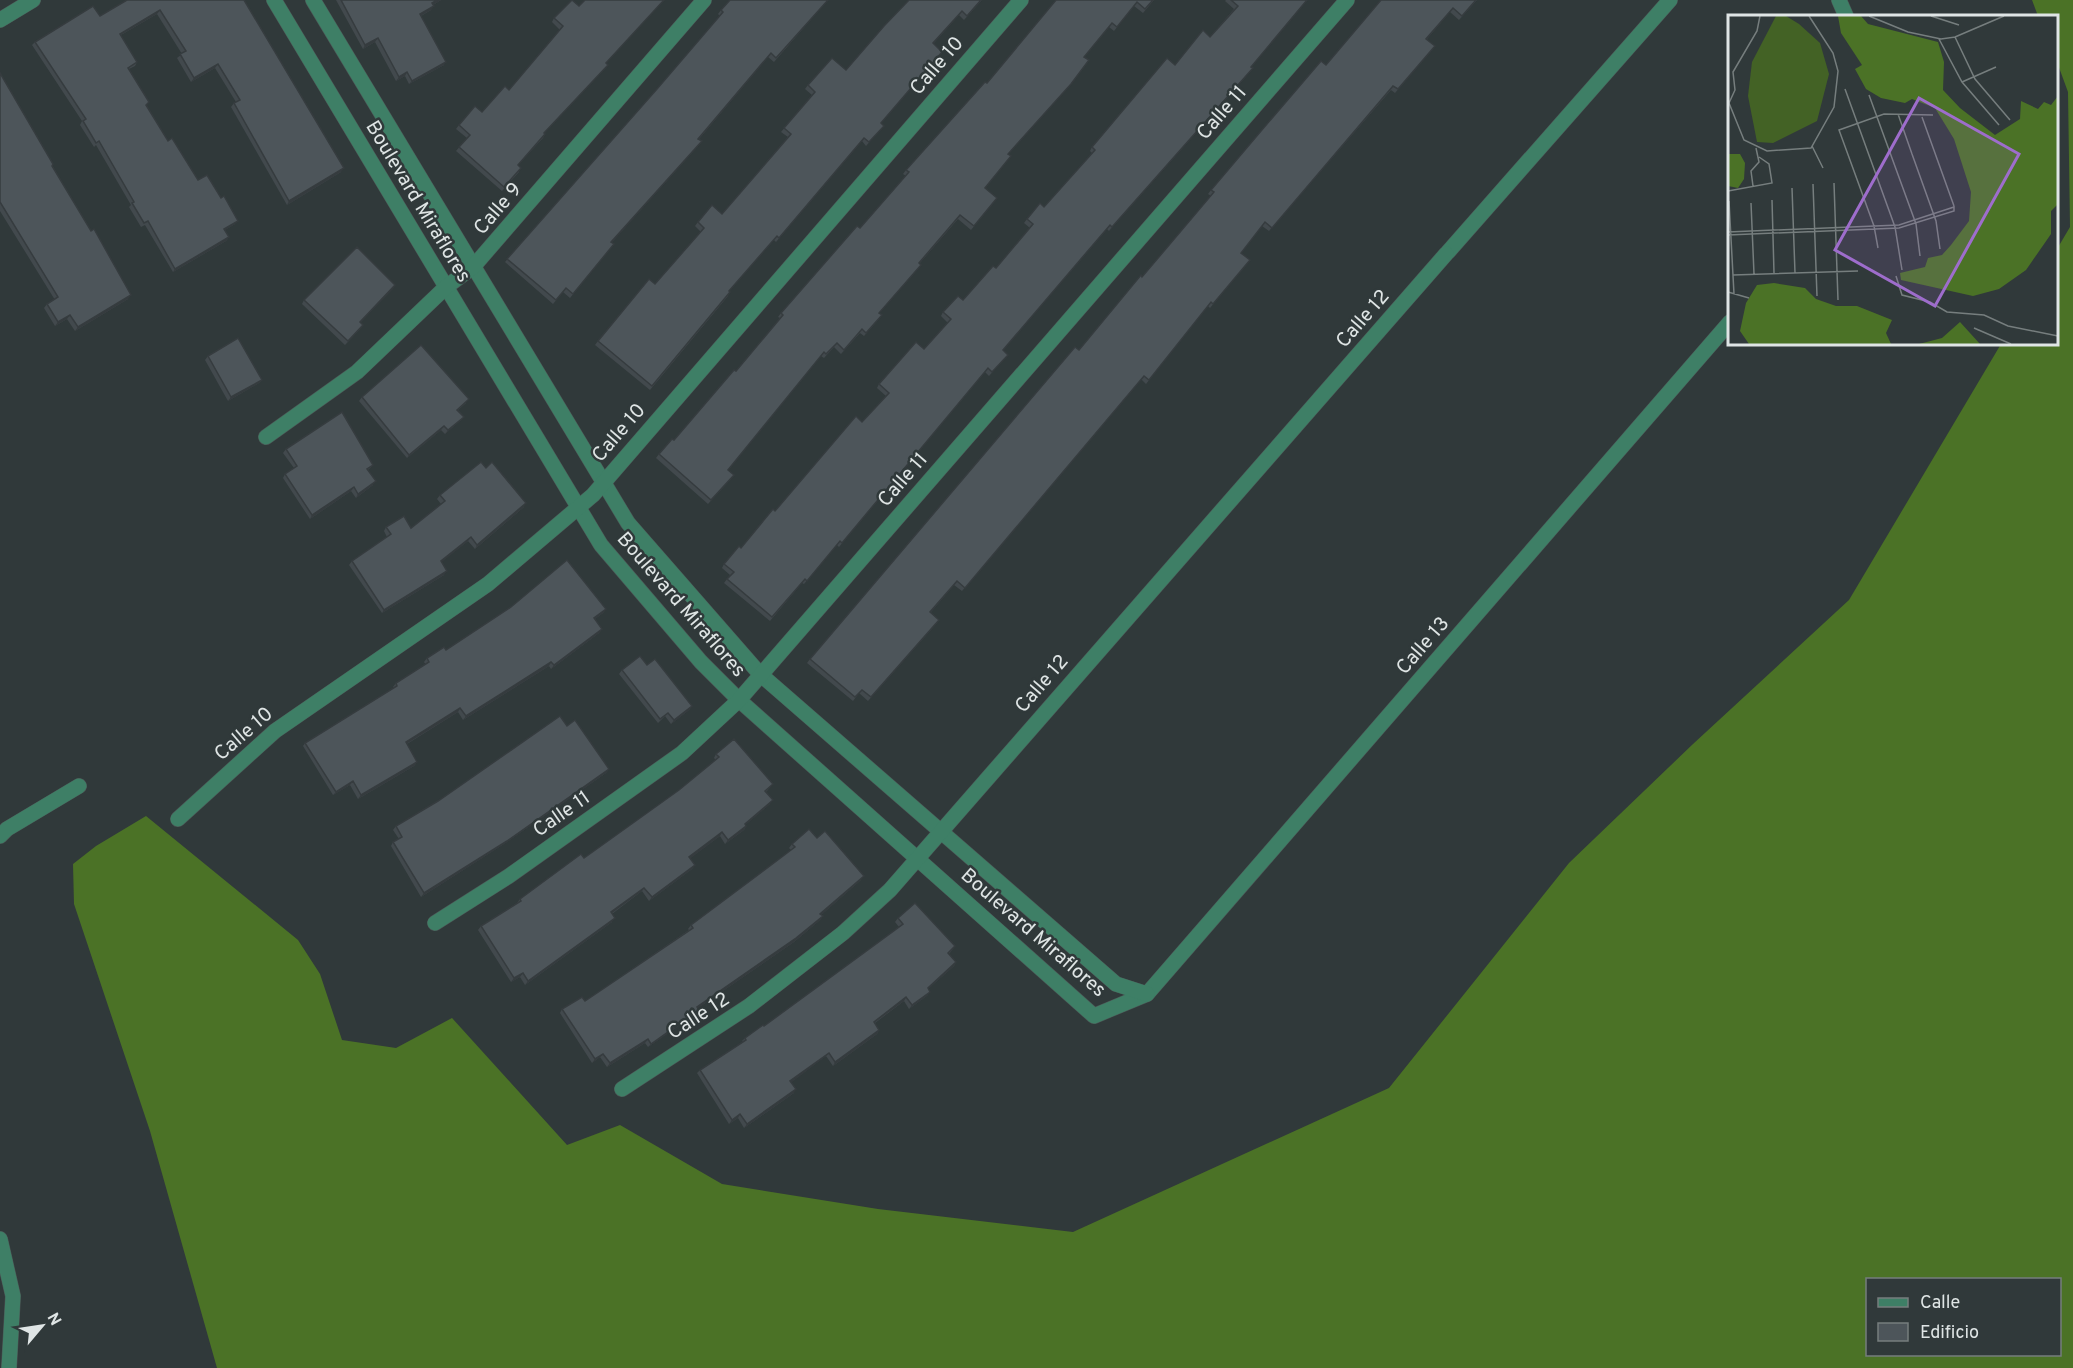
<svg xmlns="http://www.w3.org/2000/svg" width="2073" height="1368" viewBox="0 0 2073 1368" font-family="Overpass,sans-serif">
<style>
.forest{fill:#4b7226;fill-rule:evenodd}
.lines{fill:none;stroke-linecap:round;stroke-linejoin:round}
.minor-casing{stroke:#4c5555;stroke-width:16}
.minor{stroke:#3e7f66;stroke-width:15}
.wall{fill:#42494d}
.shaded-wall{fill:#363c3f}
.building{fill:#4d555a;stroke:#363c3f;stroke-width:1.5}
.labels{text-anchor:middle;stroke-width:5;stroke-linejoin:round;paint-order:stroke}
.street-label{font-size:20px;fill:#dfe5e5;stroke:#30393a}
.inset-road{fill:none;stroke:#767e7e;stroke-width:1.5}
.view{fill:#9e6dcc;fill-opacity:0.15;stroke:#9e6dcc;stroke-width:3}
.inset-edge{fill:none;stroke:#dfe5e5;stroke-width:3}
</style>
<rect width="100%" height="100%" fill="#30393a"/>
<path class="forest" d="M2032 0H2073V1368H217L150 1131 74 904 73 864 96 846 146 816 298 940 320 974 342 1040 396 1048 452 1018 567 1145 620 1125 722 1184 878 1209 1073 1232 1389 1088 1569 863 1693 744 1849 600 2001 344H2056L2057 249 2070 227 2068 92 2057 62 2056 16H2038ZM1868 1280H2060V1354H1868Z"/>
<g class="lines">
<g class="minor-casing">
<g id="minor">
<polyline points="274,0 601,545 701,662 739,700 1094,1016 1147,994 1730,322"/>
<polyline points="313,0 628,523 760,674 1116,984 1147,994"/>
<polyline points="1839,0 1846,16"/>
<polyline points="0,20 33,0"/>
<polyline points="1448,252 1670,0"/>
<polyline points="266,437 357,372 446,287 473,267 704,0"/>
<polyline points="178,819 275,731 488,584 593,495 1021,0"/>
<polyline points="0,836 7,829 79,786"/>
<polyline points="435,923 509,876 682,753 739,700 1347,0"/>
<polyline points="622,1089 749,1006 843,933 890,890 1446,254"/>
<polyline points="0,1239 13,1296 9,1368"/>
</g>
</g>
<use href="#minor" class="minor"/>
</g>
<g class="wall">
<polygon points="244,0 341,172 287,205 231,107 234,103 236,102 215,68 191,82 177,58 182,54 157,14 121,35 137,62 135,66 129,69 147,106 168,141 198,180 235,224 225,230 229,237 226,241 173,272 145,225 141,227 129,207 131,205 96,145 94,147 80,125 82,121 32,45 35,42 100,16"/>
<polygon points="336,0 441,0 433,5 431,10 421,16 444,65 409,84 405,76 396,81 375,42 363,49"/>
<polygon points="828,0 774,62 768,57 699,139 702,141 699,145 612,242 611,248 570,298 563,292 553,304 505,262 657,89 720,16 718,14 721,10"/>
<polygon points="982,0 964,20 959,15 933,44 939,56 881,123 881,129 866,146 862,141 776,242 774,240 729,291 728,296 650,390 595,345 598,341 655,284 701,232 695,226 698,222 722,214 788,137 781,132 812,95 805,89 808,85 846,70"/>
<polygon points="1056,0 1154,0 1143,13 1134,6 1114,31 1109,27 1084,57 1068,87 1008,154 985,188 994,202 971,230 958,219 919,264 918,269 879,313 879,319 864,336 860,333 841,354 834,347 824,358 821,356 728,470 731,479 708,504 656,458 659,454 674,440 736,371 780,318 778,317 781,313 860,228 906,176 903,174 906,170 987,83"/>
<polygon points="1226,0 1307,0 1251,67 1253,68 1250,72 1109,231 1107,229 1003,350 1008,355 1005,358 989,376 985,372 839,547 837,545 804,584 802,583 770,621 724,583 730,575 722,568 724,564 741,548 775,511 862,422 886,396 877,388 879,384 924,349 948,323 941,316 943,312 963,300 996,268 1030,228 1024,223 1027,219 1044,207 1092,153 1090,151 1092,147 1175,65 1210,37 1234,9 1225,1"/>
<polygon points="1381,0 1477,0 1459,20 1450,12 1427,39 1432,50 1395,93 1391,90 1269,231 1262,226 1241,253 1250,260 1210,308 1208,306 1146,384 1141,379 962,591 954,585 931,612 937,623 868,701 859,693 853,701 807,663 810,659 1142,277 1211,196 1208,194 1211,190 1326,65"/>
<polygon points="554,18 608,65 544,133 545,134 543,138 518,165 519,172 502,191 456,151 467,138 456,129 459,125 482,112 509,90 560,30 552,22"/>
<polygon points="0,73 128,299 75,331 67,319 55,326 44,308 47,304 55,300 0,211"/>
<polygon points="395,285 360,323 360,329 345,345 302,304 304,300"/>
<polygon points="208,356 262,380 259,383 228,401 205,360"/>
<polygon points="362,397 466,403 458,410 464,417 461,420 445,434 441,430 407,458 359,401"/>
<polygon points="286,449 373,465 368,470 373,485 356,498 351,491 310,519 283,478 285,474 294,468 283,453"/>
<polygon points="440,495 524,507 475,549 468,541 441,562 444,575 382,613 349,565 352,561 387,537 384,531 386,527 411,528 441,504 437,499"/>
<polygon points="606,609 603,613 595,619 602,629 599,633 551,669 549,666 463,720 458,712 407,744 417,762 414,766 358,799 350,785 333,795 303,746 305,743 394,688 393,687 396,683 426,665 424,662 427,658 446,650"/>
<polygon points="647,665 692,706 689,710 671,724 665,716 658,723 619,674 622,670"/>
<polygon points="567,726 609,769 606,773 504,844 421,897 391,846 393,842 399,839 393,830 396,826"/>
<polygon points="716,754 773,784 766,792 770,804 745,825 746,826 744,830 725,844 720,836 690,858 695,865 692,869 649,901 642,891 612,914 612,922 525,985 520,977 511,982 478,930 481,926 517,903 520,899 584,858 679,790 716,760 714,758"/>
<polygon points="817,838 861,880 821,915 823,916 820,920 794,942 698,1008 696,1014 648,1047 645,1043 607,1067 600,1057 592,1063 560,1013 562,1009 585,1001 689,930 688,929 691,925 791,850 789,848 792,844"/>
<polygon points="898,918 955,946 949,954 956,962 954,966 928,989 928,995 909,1009 904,1001 875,1023 879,1030 877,1034 833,1066 826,1056 791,1082 794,1093 744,1128 738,1118 729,1124 697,1073 700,1070 743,1042 742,1041 745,1038 764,1026 899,927 895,922"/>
</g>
<g class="shaded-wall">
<polygon points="437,0 441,0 430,7 432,3"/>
<polygon points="434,6 431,10 417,18 420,14"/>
<polygon points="160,10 157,14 117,37 120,34"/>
<polygon points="378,38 375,42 363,49 365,45"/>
<polygon points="446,62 444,65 409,84 412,81"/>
<polygon points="218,64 215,68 191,82 194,78"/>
<polygon points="608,65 605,69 541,137 544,133"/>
<polygon points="1253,68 1250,72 1109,231 1112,227"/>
<polygon points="407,72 405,76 396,81 399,77"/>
<polygon points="702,141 699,145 609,246 611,242"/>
<polygon points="344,168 341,172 287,205 289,201"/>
<polygon points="238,221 235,224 222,232 224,229"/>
<polygon points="229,237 226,241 173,272 175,269"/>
<polygon points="395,285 393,289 357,326 360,322"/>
<polygon points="131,295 128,299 75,331 78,327"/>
<polygon points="70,315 67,319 55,326 58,322"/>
<polygon points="262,380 259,383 228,401 231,397"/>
<polygon points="464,417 461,420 445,434 448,430"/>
<polygon points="444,426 441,430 407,458 409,455"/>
<polygon points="376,481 373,485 356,498 358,494"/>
<polygon points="354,487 351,491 310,519 312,515"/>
<polygon points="526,503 524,507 475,549 477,545"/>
<polygon points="471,537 468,541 438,565 441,561"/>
<polygon points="447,571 444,575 382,613 384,610"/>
<polygon points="606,609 603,613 591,622 594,618"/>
<polygon points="602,629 599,633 551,669 554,665"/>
<polygon points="551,662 549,666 463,720 466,716"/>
<polygon points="692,706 689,710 671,724 674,720"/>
<polygon points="460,708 458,712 403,746 406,742"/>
<polygon points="417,762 414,766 358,799 361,795"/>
<polygon points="609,769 606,773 504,844 421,897 424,893"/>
<polygon points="353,781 350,785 333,795 336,792"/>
<polygon points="773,800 770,804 742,828 745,824"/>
<polygon points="746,826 744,830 725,844 728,840"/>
<polygon points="722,832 720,836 687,861 689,857"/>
<polygon points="695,865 692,869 649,901 652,897"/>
<polygon points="864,876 861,880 818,918 820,914"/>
<polygon points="644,888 642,891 608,916 611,912"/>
<polygon points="823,916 820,920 794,942 694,1011 697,1007"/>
<polygon points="615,918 612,922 525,985 528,981"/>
<polygon points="956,962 954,966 925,992 928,988"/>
<polygon points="523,973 520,977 511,982 514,978"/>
<polygon points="930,992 928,995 909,1009 912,1005"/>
<polygon points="906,997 904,1001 871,1025 874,1022"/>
<polygon points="699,1010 696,1014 648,1047 651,1044"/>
<polygon points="879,1030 877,1034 833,1066 835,1062"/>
<polygon points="648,1039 645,1043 607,1067 610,1063"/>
<polygon points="829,1053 826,1056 788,1085 790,1081"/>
<polygon points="603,1054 600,1057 592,1063 595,1059"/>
<polygon points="796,1089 794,1093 744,1128 747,1124"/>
<polygon points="740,1114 738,1118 729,1124 732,1120"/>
</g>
<g class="building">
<polygon points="127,0 244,0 344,168 289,201 234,103 240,100 218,64 194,78 180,54 186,51 160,10 120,34 137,62 128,68 149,102 146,105 168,141 172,138 198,180 207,175 221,198 224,196 238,221 224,229 229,237 175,269 148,221 144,223 132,203 134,202 99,141 96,143 83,121 86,119 35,42 93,6 100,16"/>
<polygon points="341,0 437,0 432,3 434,6 420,14 446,62 412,81 407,72 399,77 378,38 365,45"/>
<polygon points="572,0 579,6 585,0 664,0 606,63 608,65 544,133 545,134 518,165 521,168 504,187 459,147 470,135 459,125 475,106 482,112 505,86 509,90 563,26 554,18"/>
<polygon points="730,0 828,0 776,58 771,53 698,139 702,141 611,242 614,244 573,294 566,288 556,300 507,259 657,89 723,12 721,10"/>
<polygon points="909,0 981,0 967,16 962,11 933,43 942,52 881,123 884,126 869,142 864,138 779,238 777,236 729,291 730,292 652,386 598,341 649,279 655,284 704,228 698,222 712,205 722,214 791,134 784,128 815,92 808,85 832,58 846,70 884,26"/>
<polygon points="1056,0 1153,0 1145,9 1137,2 1117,27 1112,23 1084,57 1089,60 1071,84 1008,154 1011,156 985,188 997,198 974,226 960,215 919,263 921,265 879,313 882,315 866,333 862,329 844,350 837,343 826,354 824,352 728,470 734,475 711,500 659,454 672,439 674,440 734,370 736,371 783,315 781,313 857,226 860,228 909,172 906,170 923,151 985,82 987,83"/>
<polygon points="1231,0 1307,0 1251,67 1253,68 1112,227 1110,225 1003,350 1008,355 992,372 988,368 842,543 840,541 807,581 805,579 772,617 727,579 734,572 724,564 739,546 741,548 773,509 775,511 856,416 862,422 889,393 879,384 916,342 924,349 951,319 943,312 958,296 963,300 993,266 996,268 1033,224 1027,219 1040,203 1044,207 1095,150 1092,147 1167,58 1175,65 1203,30 1210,37 1238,6"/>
<polygon points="1381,0 1476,0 1462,16 1453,8 1426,39 1435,46 1398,89 1393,86 1272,228 1265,222 1241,253 1250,260 1213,304 1211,302 1149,380 1144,376 965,588 957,581 930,612 939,620 871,697 862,690 855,697 810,659 1075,347 1079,350 1141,275 1142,277 1214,192 1211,190 1261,131 1321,61 1326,65"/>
<polygon points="0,73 53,164 52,166 91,231 94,229 131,295 78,327 70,315 58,322 47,304 58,297 0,202"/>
<polygon points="357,247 395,285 360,322 363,325 348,341 304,300"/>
<polygon points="238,338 262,380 231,397 208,356"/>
<polygon points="421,345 469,399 457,410 464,417 448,430 444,426 409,455 362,397"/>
<polygon points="342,412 373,465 367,469 376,481 358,494 354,487 312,515 285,474 297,466 286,449"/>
<polygon points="481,462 486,468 492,462 526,503 477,545 471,537 441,561 447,571 384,610 352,561 391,534 386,527 404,516 411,528 445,501 440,495"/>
<polygon points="567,560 606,609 594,618 602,629 554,665 551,662 466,716 460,708 406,742 417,762 361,795 353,781 336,792 305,743 397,686 396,683 429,662 427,658 444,647 446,650 511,607"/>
<polygon points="640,656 647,665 655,659 692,706 674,720 668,713 660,719 622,670"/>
<polygon points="560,716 567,726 575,720 609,769 507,841 424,893 393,842 402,837 396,826 438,801"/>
<polygon points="734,739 773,784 765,791 773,800 745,824 746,826 728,840 722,832 689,857 695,865 652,897 644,888 611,912 615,918 528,981 523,973 514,978 481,926 521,901 520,899 581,854 584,858 679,790 719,757 716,754"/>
<polygon points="809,829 817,838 825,831 864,876 820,914 823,916 796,938 697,1007 699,1010 651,1044 648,1039 610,1063 603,1054 595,1059 562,1009 582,997 585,1001 693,928 691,925 795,847 792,844"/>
<polygon points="915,903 955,946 948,953 956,962 928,988 930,992 912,1005 906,997 874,1022 879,1030 835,1062 829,1053 790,1081 796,1089 747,1124 740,1114 732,1120 700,1070 746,1040 745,1038 763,1025 764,1026 903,924 898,918"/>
</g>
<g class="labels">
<g class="street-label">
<text transform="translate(936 65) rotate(-49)" y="7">Calle 10</text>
<text transform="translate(1221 112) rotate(-49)" y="7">Calle 11</text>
<text transform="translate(419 201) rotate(59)" y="7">Boulevard Miraflores</text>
<text transform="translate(497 208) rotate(-49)" y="7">Calle 9</text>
<text transform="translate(1362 318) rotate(-49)" y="7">Calle 12</text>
<text transform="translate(618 432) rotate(-49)" y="7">Calle 10</text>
<text transform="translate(902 479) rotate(-49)" y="7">Calle 11</text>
<text transform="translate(682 604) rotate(49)" y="7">Boulevard Miraflores</text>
<text transform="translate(1422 645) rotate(-49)" y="7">Calle 13</text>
<text transform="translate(1041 683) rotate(-49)" y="7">Calle 12</text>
<text transform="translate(243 733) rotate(-41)" y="7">Calle 10</text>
<text transform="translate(561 813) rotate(-35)" y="7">Calle 11</text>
<text transform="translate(1034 932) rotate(41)" y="7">Boulevard Miraflores</text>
<text transform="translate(698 1015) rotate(-33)" y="7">Calle 12</text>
</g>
</g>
<g transform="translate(1728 15)">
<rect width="330" height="330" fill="#30393a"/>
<path d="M48 1H58L71 9 92 28 101 59 89 106 45 128 29 127 20 81 24 47Z" fill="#436225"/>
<path d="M110 1H133L140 9 210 27 216 47 215 75 232 93 267 120 292 104 293 86 310 94 316 87 323 90 330 81V189L323 196V219L298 255 271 274 245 281 173 265 172 258 197 252 200 243 214 240 223 230 241 206 243 177 226 124 207 93 184 84 177 88 153 83 138 74 127 54 134 50 113 18ZM0 139H12L17 148 16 164 10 173 0 171ZM46 268 77 273 88 284 108 291H129L164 305 158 318 163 329H21L12 316 18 288 29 270ZM232 307 252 329H191L214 323Z" fill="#4b7226"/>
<path class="inset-road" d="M32 1 29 16 5 57 7 75 1 88 16 125 39 136 83 133 106 92 110 56 105 38 81 1M141 1 180 17 213 24 227 22 247 64 282 105M203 1 231 10M227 22 276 1M211 24 234 67 271 110M234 67 268 52M117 74 167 212 174 255M141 80 188 209 192 241M170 99 184 139M194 102 226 191M84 131 95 153M184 139 208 206 212 234M106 168 110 285M85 169 89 281M25 171 23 156 31 147 28 133M64 173 67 258M0 176 44 168 41 149 31 142M44 185 46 258M1 186 6 279M23 188 26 259M0 217 171 210 226 192M0 220 171 213 226 196V191M150 233 146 211 111 115 156 99 205 100M5 260 130 256M168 261 174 280 202 287 219 297 256 300 280 311 330 321M0 277 21 283M246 313 283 329"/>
<path class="view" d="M191 83 291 139 207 291 107 235Z"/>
<rect width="330" height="330" class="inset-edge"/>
</g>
<rect x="1866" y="1278" width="195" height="78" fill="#30393a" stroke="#767e7e" stroke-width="1.5"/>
<rect x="1878" y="1298" width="30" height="9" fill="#3e7f66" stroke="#767e7e" stroke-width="1.5"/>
<text x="1920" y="1308" font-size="18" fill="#dfe5e5">Calle</text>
<rect x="1878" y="1323" width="30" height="18" fill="#4d555a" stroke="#767e7e" stroke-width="1.5"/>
<text x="1920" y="1338" font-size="18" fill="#dfe5e5">Edificio</text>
<g transform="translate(42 1326) rotate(61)" stroke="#30393a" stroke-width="4.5" paint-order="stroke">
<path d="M0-4.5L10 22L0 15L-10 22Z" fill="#dfe5e5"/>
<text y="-9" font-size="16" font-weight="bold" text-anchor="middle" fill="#dfe5e5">N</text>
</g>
</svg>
